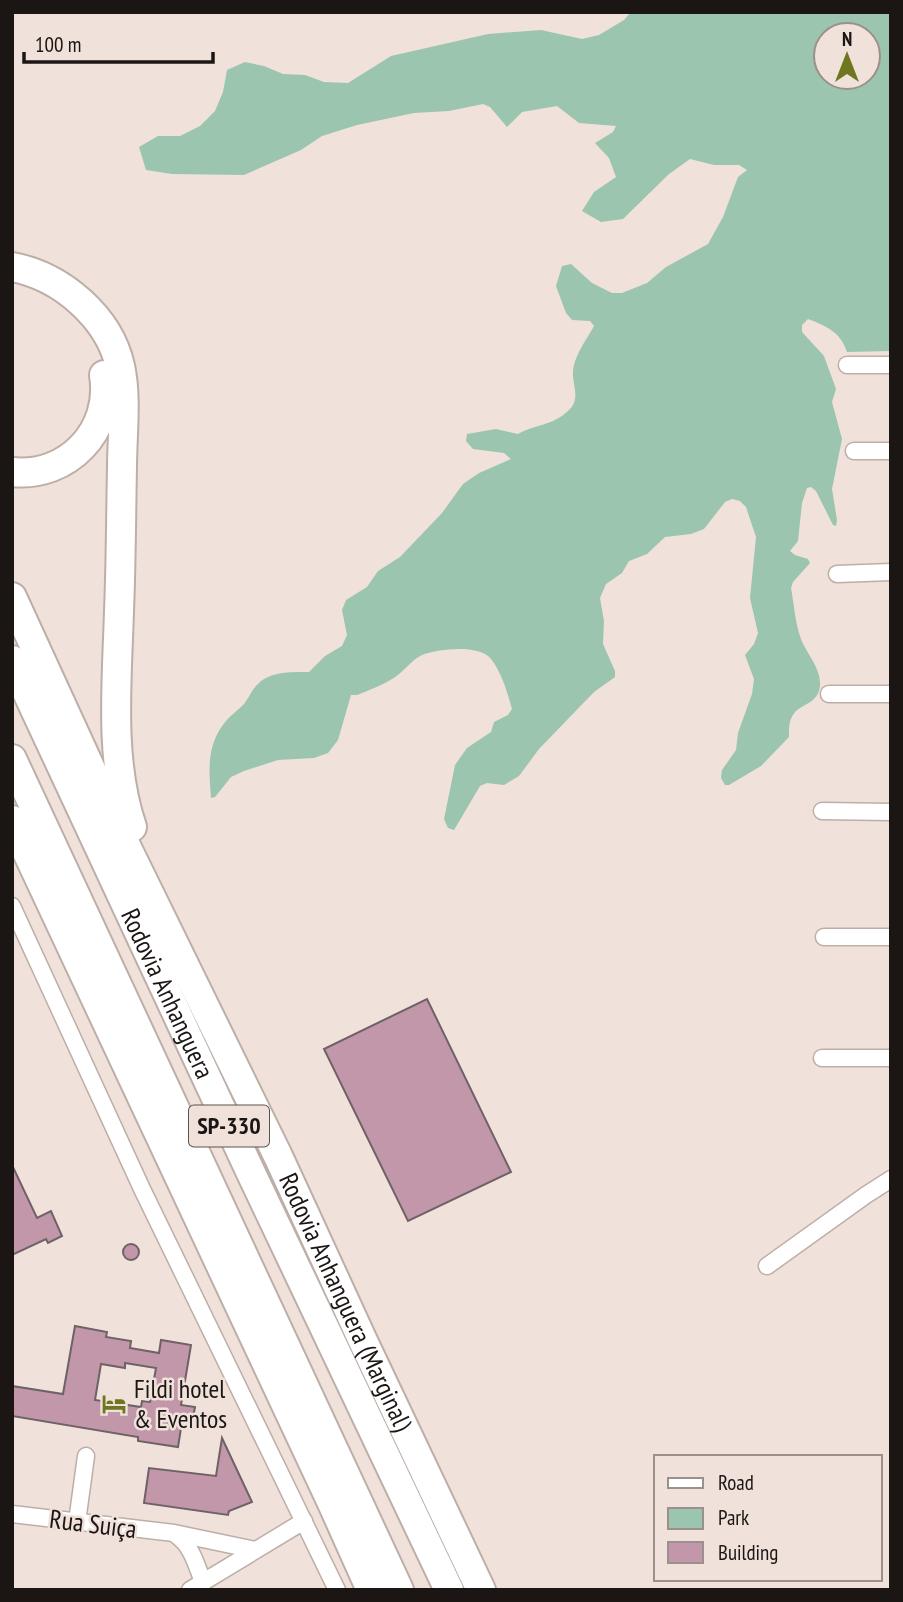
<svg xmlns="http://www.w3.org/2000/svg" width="903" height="1602" viewBox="0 0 903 1602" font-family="'PT Sans Narrow',sans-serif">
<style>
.green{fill:#9bc5af;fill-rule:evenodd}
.building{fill:#c197a9;stroke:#6f6267;stroke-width:2;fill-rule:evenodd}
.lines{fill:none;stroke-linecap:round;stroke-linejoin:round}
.street-casing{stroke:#bdafa8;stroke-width:19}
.highway-casing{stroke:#bdafa8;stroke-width:32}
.street{stroke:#fff;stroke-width:16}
.highway{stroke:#fff;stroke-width:28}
.labels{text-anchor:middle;stroke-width:5;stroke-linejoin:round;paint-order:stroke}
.shield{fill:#f0e1da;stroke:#5b534f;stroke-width:2}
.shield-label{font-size:24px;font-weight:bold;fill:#1b1614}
.street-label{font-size:26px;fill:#1b1614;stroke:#f0e1da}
.poi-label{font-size:26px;fill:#1b1614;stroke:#f0e1da;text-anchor:start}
</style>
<rect width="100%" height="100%" fill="#f0e1da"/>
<path class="green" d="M631 12H891V351L847 352C841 332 826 326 808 319L802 325V332L824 356 836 389 832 402 842 439 832 489 837 520 836 526 833 525 816 491 811 487 807 488 802 503 798 541 790 551 795 555 808 559 810 563 793 582 791 588C794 604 795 621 800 636 805 653 825 671 819 691 812 711 787 700 789 737L761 766 729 785H725L721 778 722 770 736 750 738 733 752 694 754 679 745 655 754 644 758 633 750 598 756 537 746 507 740 501 732 499 725 502 704 529 691 534 665 537 647 554 629 561 622 573 606 584 600 598 604 621 603 644 615 671V677L594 692 539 749 519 776 504 785 487 783 480 786 454 830 448 828 444 819 455 765 467 748 491 732 494 722 508 715 512 709C508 694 501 671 491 659 479 644 438 649 422 655 411 660 403 673 392 679 381 686 369 690 357 695H351L338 740 328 753 314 758 278 760 244 771 231 777 215 797 211 798C209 769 206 745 226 721 231 715 237 711 242 706 249 699 251 690 258 684 270 671 293 672 309 672L325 656 342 646 347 635 342 610 346 600 367 587 378 571 400 557 442 513 463 484 479 473 511 459 504 453 473 449 466 441 467 434 496 429 518 434C536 424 552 426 568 411 580 400 574 389 573 376 572 358 586 341 594 326L590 321 572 320 566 313 556 286 562 266 571 264 592 283 612 293H622L647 283 666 267 708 244 723 217 738 177 747 170 739 165H714L690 159 669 174 623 219 601 222 582 211 594 192 616 177 609 158 595 143 613 132 616 126 579 123 557 106 522 112 507 127 490 107 483 104 449 111 414 113 357 125 322 136 301 150 244 175 172 174 146 170 139 147 158 136H180L200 126 215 111 223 92 227 70 245 62 264 66 283 74 305 75 324 82 348 83 391 56 488 34 541 30 582 39 599 35 624 20ZM826 35H868V77H826Z"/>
<g class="building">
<polygon points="427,999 511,1172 408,1221 324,1049"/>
<polygon points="12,1165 37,1218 51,1211 62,1236 48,1243 46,1239 12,1255"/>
<circle cx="131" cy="1252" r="8"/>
<path d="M75 1326 107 1332 106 1337 131 1341 130 1348 159 1353 161 1340 191 1345 181 1405 195 1407 192 1423 182 1422 178 1447 138 1441V1437L12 1416V1386L63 1394ZM125 1363 156 1368 150 1402 142 1401 141 1407 95 1400 101 1364 125 1368Z"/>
<polygon points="222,1438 252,1502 229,1511 228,1515 144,1503 149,1468 216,1476"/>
</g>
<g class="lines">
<g class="street-casing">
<g id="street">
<polyline points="847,365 891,365"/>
<polyline points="854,451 891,451"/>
<polyline points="837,574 891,572"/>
<polyline points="829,694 891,694"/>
<polyline points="822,811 891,812"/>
<polyline points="12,906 142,1189 337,1590"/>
<polyline points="824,937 891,937"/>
<polyline points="822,1058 891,1058"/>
<polyline points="767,1266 866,1195 891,1179"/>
<polyline points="12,1514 174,1533 255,1550"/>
<polyline points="77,1522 86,1456"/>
<path d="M176 1535C192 1546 196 1564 203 1582"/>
<polyline points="190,1590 304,1521"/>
</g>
</g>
<g class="highway-casing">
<g id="highway">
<path d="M12 267C61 276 109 317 120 366 127 397 122 436 122 467 121 515 121 563 119 611 117 681 109 760 132 827"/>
<path d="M12 472C68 478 113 430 104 375"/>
<path id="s1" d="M12 597 128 850 278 1156 363 1341 481 1590"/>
<path id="s2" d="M12 660 251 1173 449 1590"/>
<polyline points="12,759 399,1590"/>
<polyline points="12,820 332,1503 371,1590"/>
</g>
</g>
<use href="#street" class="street"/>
<use href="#highway" class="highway"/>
</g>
<defs>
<g id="hotel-bare" transform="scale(1.89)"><path d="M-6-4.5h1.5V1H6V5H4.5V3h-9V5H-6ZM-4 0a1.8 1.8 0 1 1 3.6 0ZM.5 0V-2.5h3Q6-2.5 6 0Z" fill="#6e761f" stroke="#f0e1da" stroke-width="2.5" paint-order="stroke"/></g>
</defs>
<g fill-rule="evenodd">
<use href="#hotel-bare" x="114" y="1404"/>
</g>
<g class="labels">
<rect class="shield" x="189" y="1105.5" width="80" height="41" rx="5"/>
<g class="shield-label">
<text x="229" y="1134">SP-330</text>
</g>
<g class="street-label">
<text dy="9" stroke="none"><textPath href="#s2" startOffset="368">Rodovia Anhanguera</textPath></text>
<text dy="9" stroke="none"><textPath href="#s1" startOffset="780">Rodovia Anhanguera (Marginal)</textPath></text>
<text transform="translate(93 1524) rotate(7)" y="9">Rua Suiça</text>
</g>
<g class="poi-label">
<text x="134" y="1398">Fildi hotel<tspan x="134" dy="30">&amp; Eventos</tspan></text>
</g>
</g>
<rect width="903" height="1602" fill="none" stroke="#1b1614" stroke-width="28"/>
<rect x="654" y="1455" width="228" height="126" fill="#f0e1da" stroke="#9b908b" stroke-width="2"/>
<rect x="668" y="1478" width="35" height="10" fill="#ffffff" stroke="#9b908b" stroke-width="2"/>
<text x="718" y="1490" font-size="21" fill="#1b1614">Road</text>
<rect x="668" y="1508" width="35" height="21" fill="#9bc5af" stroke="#9b908b" stroke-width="2"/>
<text x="718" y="1525" font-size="21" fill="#1b1614">Park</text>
<rect x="668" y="1542" width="35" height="21" fill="#c197a9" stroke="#9b908b" stroke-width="2"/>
<text x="718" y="1560" font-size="21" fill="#1b1614">Building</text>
<g transform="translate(847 56)"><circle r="33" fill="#f0e1da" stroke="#9b908b" stroke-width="2"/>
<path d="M0-5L12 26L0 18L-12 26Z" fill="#6e761f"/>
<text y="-10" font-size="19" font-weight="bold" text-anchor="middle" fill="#1b1614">N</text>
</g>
<path d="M24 52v10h189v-10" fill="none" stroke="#1b1614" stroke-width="3.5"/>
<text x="35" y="52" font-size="21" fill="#1b1614" stroke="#f0e1da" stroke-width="5" paint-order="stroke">100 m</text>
</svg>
